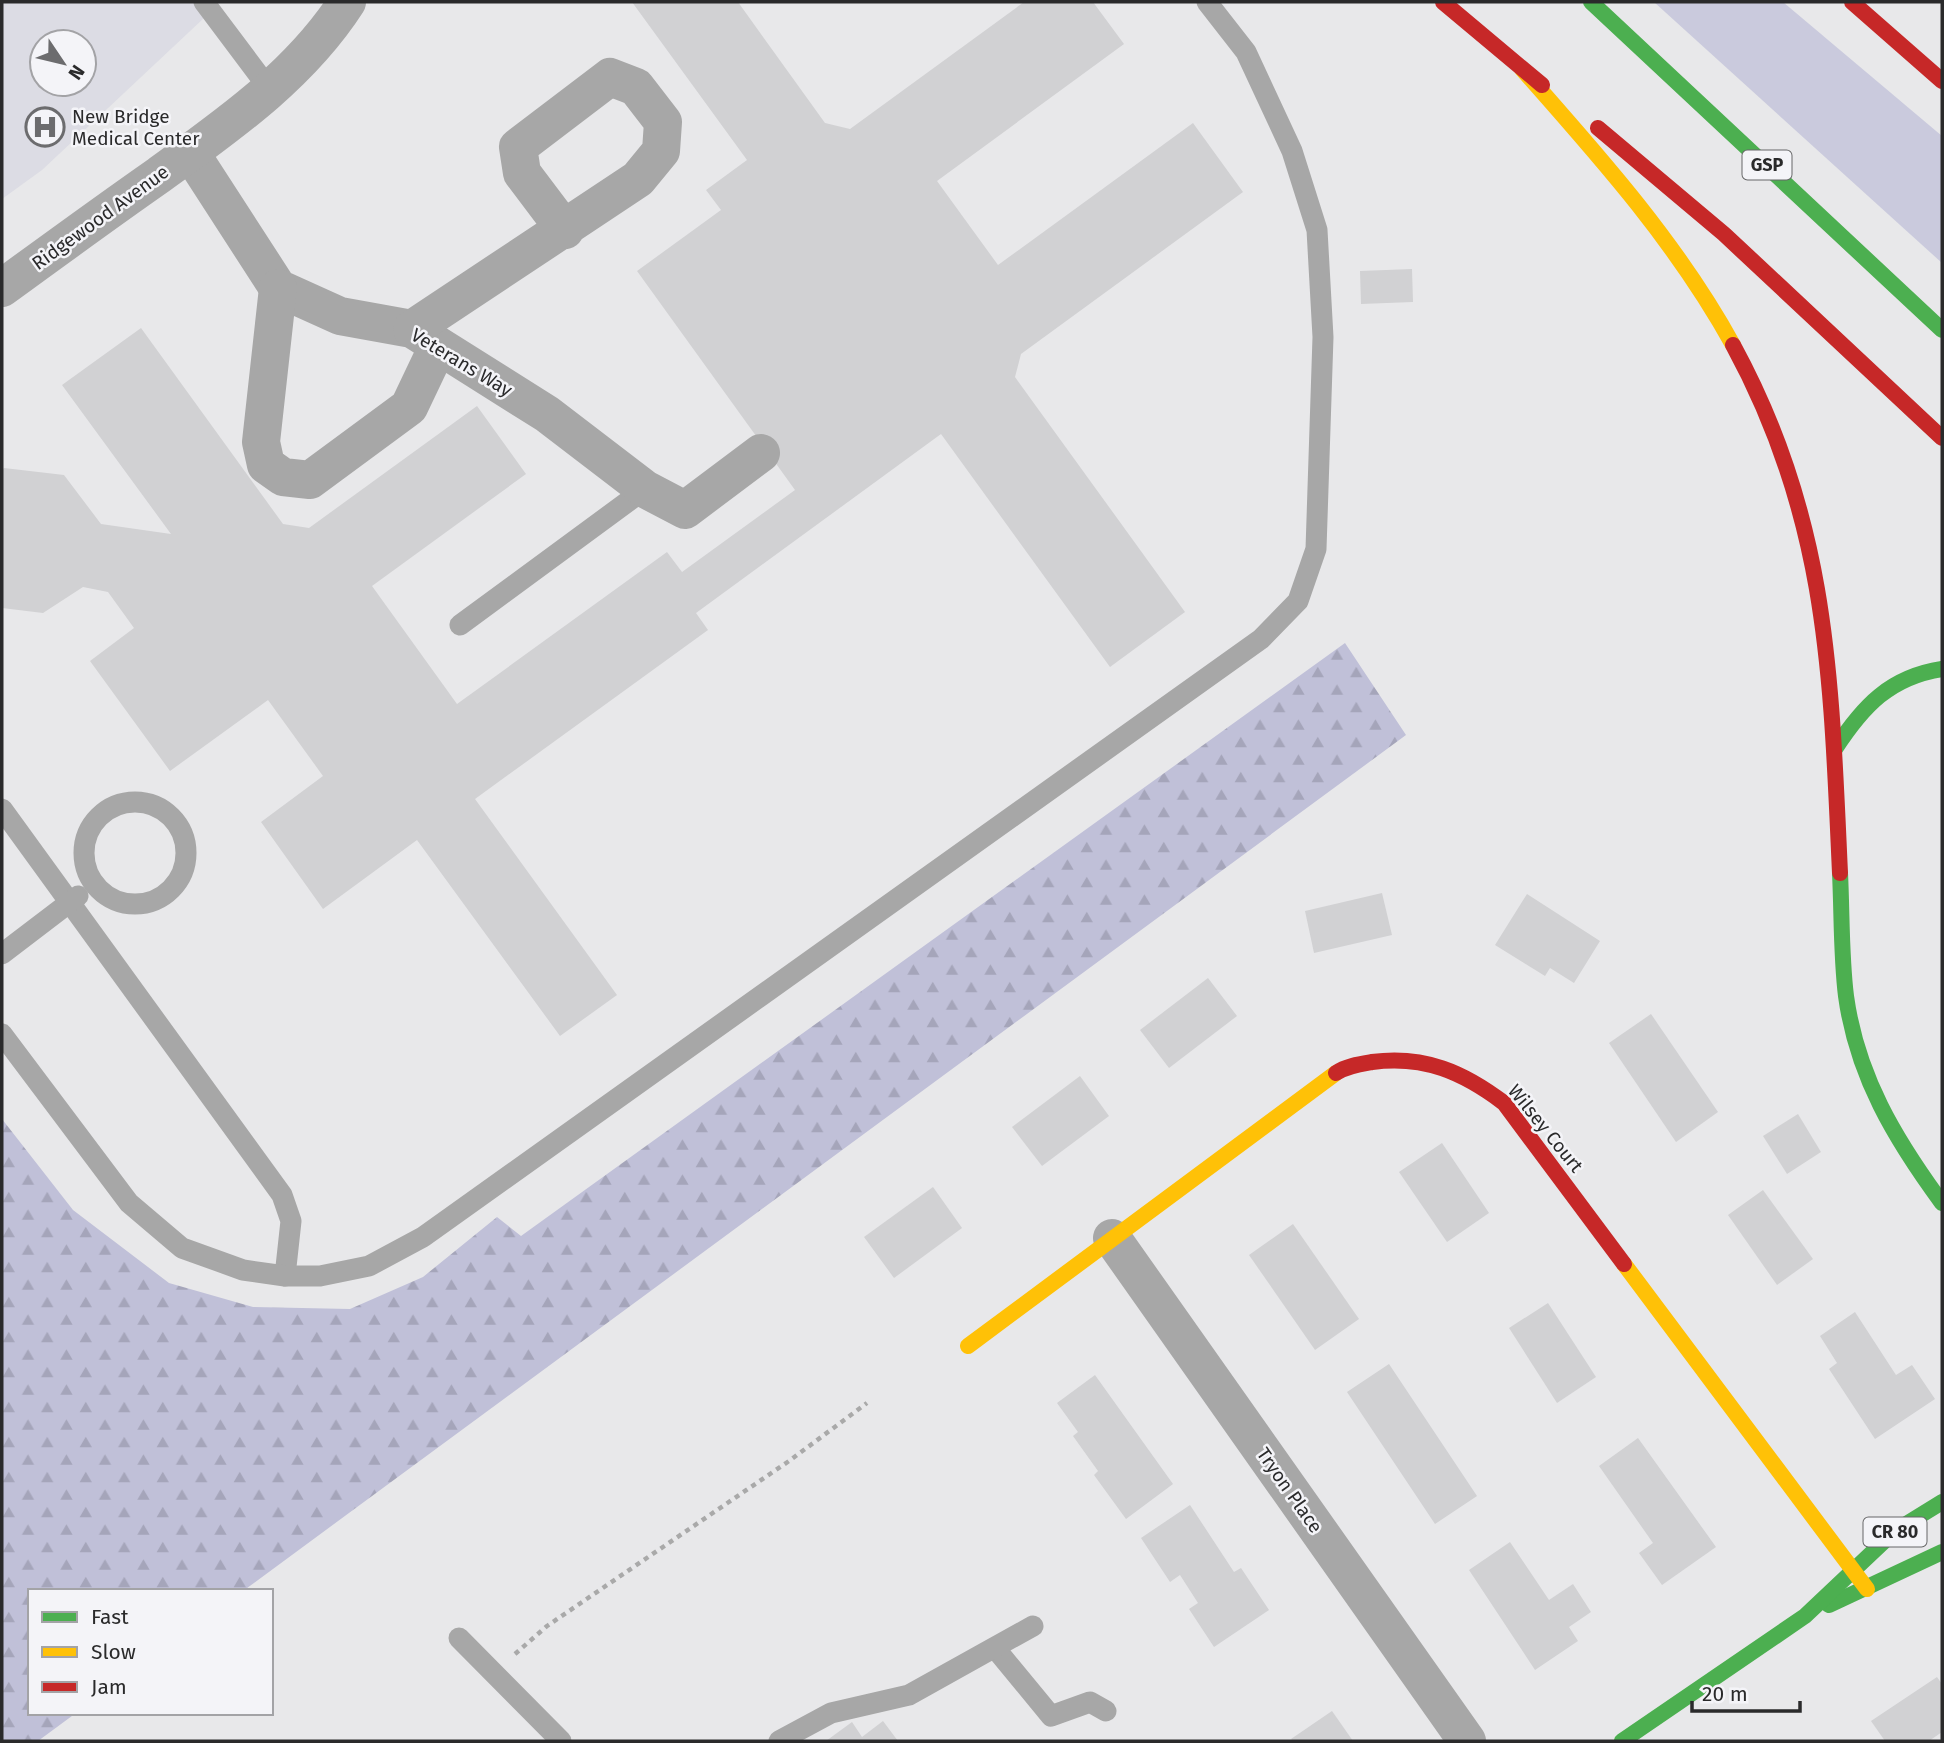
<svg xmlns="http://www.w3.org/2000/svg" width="1944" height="1743" viewBox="0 0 1944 1743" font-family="'Fira Sans',sans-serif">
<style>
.built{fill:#dcdce4;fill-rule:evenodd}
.grass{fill:#cacadd}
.forest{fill:url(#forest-firs)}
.building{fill:#d1d1d3}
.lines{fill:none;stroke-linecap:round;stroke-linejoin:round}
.path{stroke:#a9a9a9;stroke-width:4.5;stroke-dasharray:5 5;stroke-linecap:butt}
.lane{stroke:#a7a7a7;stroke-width:21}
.street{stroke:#a7a7a7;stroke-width:38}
.fast{stroke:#4caf50;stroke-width:16}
.slow{stroke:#ffc107;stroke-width:16}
.jam{stroke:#c62828;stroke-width:16}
.labels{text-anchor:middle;stroke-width:5;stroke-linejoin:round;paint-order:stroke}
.shield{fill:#f4f4f8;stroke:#676768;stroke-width:2}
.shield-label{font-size:18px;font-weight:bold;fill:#2a2a2b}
.poi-label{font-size:19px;fill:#2a2a2b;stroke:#f4f4f8;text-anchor:start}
.street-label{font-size:19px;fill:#2a2a2b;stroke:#f4f4f8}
</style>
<defs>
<pattern id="forest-firs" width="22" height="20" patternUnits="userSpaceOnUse" patternTransform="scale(1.75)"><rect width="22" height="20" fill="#c0c0d8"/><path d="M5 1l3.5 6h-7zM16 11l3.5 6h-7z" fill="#a5a5ba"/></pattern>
</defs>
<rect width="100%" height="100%" fill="#e8e8ea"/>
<path class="built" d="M2 2H221L42 170 2 199ZM42 42H84V84H42Z"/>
<polygon class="grass" points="1654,2 1783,2 1942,136 1942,263"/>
<polygon class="forest" points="1345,643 1406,735 243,1591 30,1591 30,1713 76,1713 38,1741 2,1741 2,1119 73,1210 169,1283 253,1307 350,1309 423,1277 497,1217 521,1236"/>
<g class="building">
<polygon points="632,2 738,2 825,123 850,129 1024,2 1093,2 1124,44 937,181 998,265 1193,123 1243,192 1021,354 1015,377 1185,612 1110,667 941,434 696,613 708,630 475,799 617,995 560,1036 417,840 323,909 261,822 323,776 268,700 170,771 90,661 134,628 108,592 83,587 43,613 2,608 2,470 4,468 64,475 101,524 171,534 62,385 141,328 283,524 309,528 477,406 526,474 372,586 457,704 667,552 682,572 795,490 637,271 721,210 706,190 747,160"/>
<polygon points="1412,269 1413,302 1361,304 1360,271"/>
<polygon points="1382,893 1392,935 1314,953 1305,911"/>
<polygon points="1527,894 1600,941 1574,983 1550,968 1545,976 1495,945"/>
<polygon points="1208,978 1237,1016 1169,1068 1140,1030"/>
<polygon points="1651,1014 1718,1112 1676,1142 1609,1043"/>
<polygon points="1080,1076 1109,1116 1042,1166 1012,1127"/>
<polygon points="1798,1114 1821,1152 1787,1174 1763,1136"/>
<polygon points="1442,1143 1489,1213 1447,1242 1399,1172"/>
<polygon points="933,1187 962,1228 894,1278 864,1237"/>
<polygon points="1763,1190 1813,1259 1777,1285 1728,1215"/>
<polygon points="1293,1224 1359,1319 1315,1350 1249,1255"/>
<polygon points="1548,1303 1596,1377 1557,1403 1509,1328"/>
<polygon points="1855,1312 1896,1375 1912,1365 1935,1399 1875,1439 1829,1369 1837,1363 1820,1336"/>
<polygon points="1389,1364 1477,1496 1435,1524 1347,1392"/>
<polygon points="1095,1375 1173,1484 1126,1519 1094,1475 1098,1471 1073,1436 1078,1432 1057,1403"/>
<polygon points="1638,1438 1716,1547 1662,1585 1639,1553 1653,1543 1599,1466"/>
<polygon points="1190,1505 1234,1572 1241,1568 1269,1610 1214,1647 1189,1609 1198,1603 1180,1575 1170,1582 1141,1538"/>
<polygon points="1510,1542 1549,1600 1573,1584 1591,1612 1569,1627 1578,1641 1535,1670 1469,1570"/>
<polygon points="1937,1677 1942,1684 1942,1732 1929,1741 1885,1741 1871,1721"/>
<polygon points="1332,1711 1353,1741 1293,1741 1291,1739"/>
<polygon points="883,1721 898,1741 826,1741 852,1722 862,1737"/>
</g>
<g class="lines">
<polyline class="path" points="515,1654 547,1626 789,1461 867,1403"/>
<g class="lane">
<polyline points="204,2 270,90"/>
<polyline points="460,625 645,489"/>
<circle cx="135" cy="853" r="51"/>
<polyline points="2,809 282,1195 291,1221 285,1276"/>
<polyline points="2,954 78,896"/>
<polyline points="2,1034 129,1203 182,1248 243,1270 285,1276 320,1276 369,1266 423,1237 1261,639 1298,601 1316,549 1323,337 1317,230 1292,151 1246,52 1207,2"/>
<polyline points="459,1638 561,1741"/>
<polyline points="995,1648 1051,1716 1090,1702 1106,1711"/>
<polyline points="779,1741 831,1713 909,1695 1033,1626"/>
</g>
<g class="street">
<polyline points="190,152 278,288 340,316 412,329 547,414 645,489 685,510 761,453"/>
<path d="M2 288C54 250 106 212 159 175 228 125 300 75 347 2"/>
<polyline points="278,288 261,442 266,465 283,477 310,480 409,407 438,346"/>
<polyline points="412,329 638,179 661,151 663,122 636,87 610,77 518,147 522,173 565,230"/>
<polyline points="1112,1238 1467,1741"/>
</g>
<g class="fast">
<polyline points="1591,2 1942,330"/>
<path d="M1835 749C1863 706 1890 677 1942 669"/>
<path d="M1840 873C1842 913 1841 956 1846 996 1857 1076 1895 1139 1942 1203"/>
<polyline points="1829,1605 1942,1552"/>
<polyline points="1622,1741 1805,1616 1895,1531 1942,1502"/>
</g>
<g class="slow">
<path d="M1522 69C1599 156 1677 243 1733 345"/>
<polyline points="1624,1264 1867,1589"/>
<polyline points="968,1346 1336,1073"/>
</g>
<g class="jam">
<polyline points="1443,2 1542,85"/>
<polyline points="1852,2 1942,81"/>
<polyline points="1598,128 1724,234 1942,438"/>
<path d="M1733 345C1829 521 1831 679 1840 873"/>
<path d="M1336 1073C1346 1066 1360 1064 1372 1062 1424 1055 1463 1072 1504 1103L1624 1264"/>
</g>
</g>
<defs>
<g id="hospital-ring" transform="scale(2.0125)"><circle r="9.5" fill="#f4f4f8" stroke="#6c6c6e" stroke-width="1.5"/><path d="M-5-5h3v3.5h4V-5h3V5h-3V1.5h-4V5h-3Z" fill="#6c6c6e"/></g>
</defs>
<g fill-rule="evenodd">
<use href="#hospital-ring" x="45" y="127"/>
</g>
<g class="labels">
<g class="shield">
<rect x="1742.5" y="150.5" width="49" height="29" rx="5"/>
<rect x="1863.5" y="1517.5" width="63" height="29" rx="5"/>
</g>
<g class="shield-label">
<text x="1767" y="171">GSP</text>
<text x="1895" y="1538">CR 80</text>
</g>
<g class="poi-label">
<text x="72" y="123">New Bridge<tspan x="72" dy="22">Medical Center</tspan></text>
</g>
<g class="street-label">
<text transform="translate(100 217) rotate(-36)" y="7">Ridgewood Avenue</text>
<text transform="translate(462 362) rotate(31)" y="7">Veterans Way</text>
<text transform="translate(1546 1128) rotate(51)" y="7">Wilsey Court</text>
<text transform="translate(1290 1490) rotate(55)" y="7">Tryon Place</text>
</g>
</g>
<rect width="1944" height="1743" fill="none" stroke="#2a2a2b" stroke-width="7"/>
<rect x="28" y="1589" width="245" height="126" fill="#f4f4f8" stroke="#a3a3a6" stroke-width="2"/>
<rect x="42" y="1612" width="35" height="10" fill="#4caf50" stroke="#a3a3a6" stroke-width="2"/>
<text x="91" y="1624" font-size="21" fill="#2a2a2b">Fast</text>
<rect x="42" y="1647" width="35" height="10" fill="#ffc107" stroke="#a3a3a6" stroke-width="2"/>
<text x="91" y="1659" font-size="21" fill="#2a2a2b">Slow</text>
<rect x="42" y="1682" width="35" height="10" fill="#c62828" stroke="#a3a3a6" stroke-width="2"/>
<text x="91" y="1694" font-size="21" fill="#2a2a2b">Jam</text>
<g transform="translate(63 63) rotate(125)"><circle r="33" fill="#f4f4f8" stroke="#a3a3a6" stroke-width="2"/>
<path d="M0-5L12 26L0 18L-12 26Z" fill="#6c6c6e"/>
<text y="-10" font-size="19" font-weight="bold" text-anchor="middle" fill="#2a2a2b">N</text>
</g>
<path d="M1692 1701v10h108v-10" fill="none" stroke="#2a2a2b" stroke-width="3.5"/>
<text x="1702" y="1701" font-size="21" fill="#2a2a2b" stroke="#f4f4f8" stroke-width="5" paint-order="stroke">20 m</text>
</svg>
